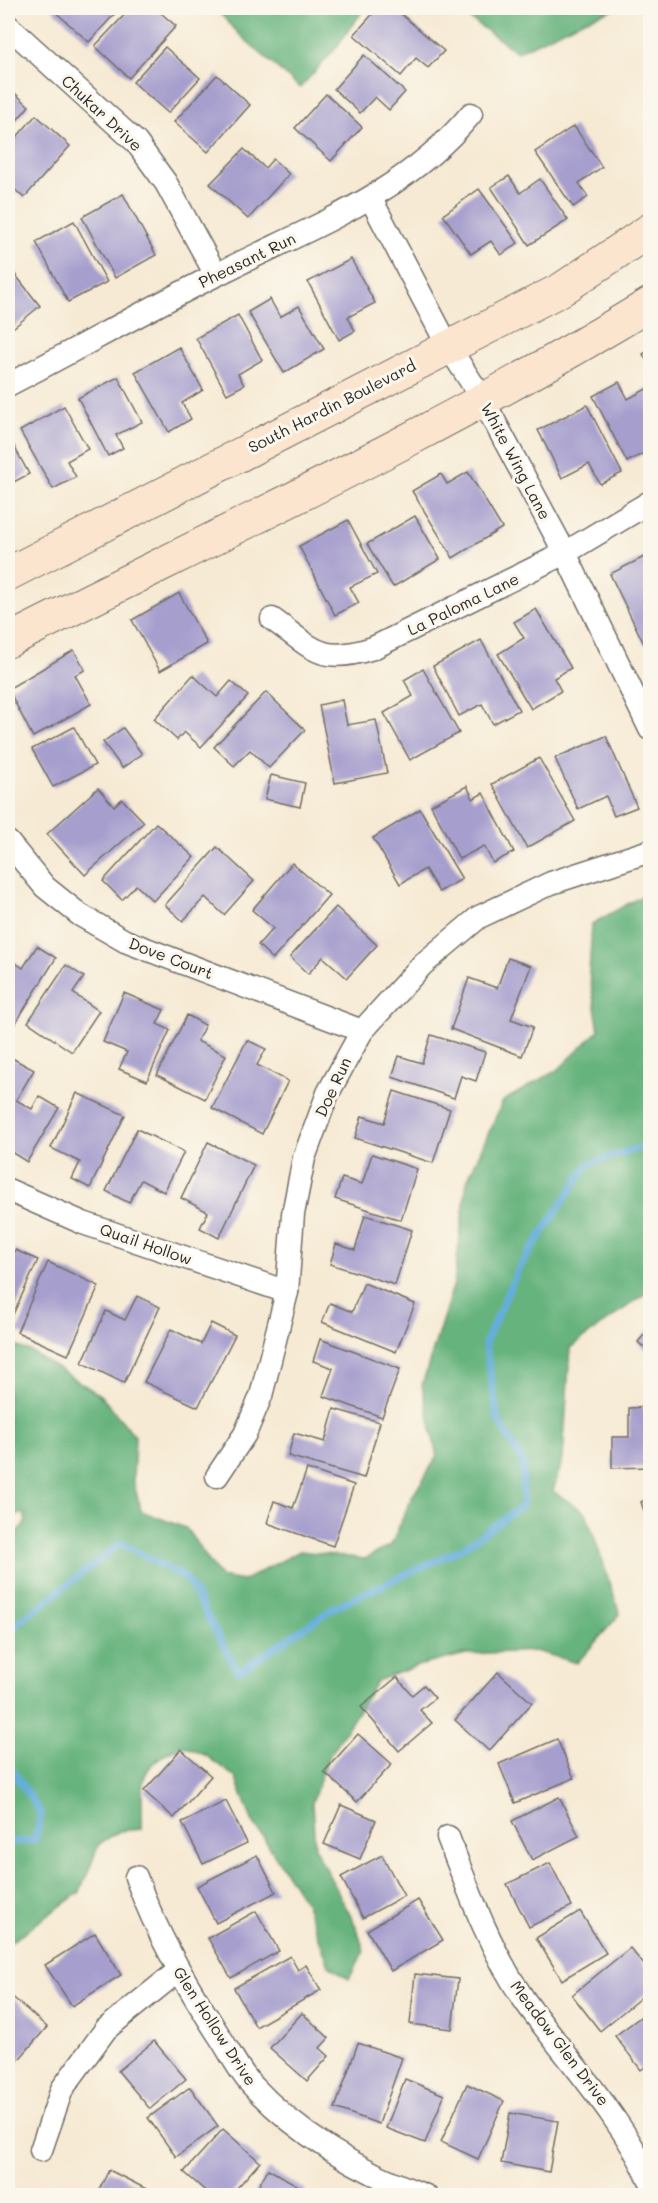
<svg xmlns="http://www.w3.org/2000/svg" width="658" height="2203" viewBox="0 0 658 2203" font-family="Mali,sans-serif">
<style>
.forest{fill:#66b37d;stroke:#486f54;stroke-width:1.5}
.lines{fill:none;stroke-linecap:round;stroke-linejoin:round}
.stream{stroke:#65aedc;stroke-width:7}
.building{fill:#a69ecd}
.street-casing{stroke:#726e66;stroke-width:25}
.secondary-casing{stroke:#726e66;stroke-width:35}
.street{stroke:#fff;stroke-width:22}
.secondary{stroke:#fce5cf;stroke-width:33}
.labels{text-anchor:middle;stroke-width:6;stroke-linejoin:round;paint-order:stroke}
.street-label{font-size:16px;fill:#2b2b2b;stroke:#fbf7ec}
</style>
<rect width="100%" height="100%" fill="#fbf7ec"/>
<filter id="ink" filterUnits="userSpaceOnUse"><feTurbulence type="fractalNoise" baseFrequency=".0167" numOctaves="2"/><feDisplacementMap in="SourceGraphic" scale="12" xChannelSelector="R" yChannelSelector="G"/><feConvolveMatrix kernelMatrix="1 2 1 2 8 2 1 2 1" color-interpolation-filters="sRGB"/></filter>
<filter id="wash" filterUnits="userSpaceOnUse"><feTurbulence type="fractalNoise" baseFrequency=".008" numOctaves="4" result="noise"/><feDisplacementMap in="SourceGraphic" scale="24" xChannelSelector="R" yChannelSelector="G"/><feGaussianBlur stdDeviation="1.35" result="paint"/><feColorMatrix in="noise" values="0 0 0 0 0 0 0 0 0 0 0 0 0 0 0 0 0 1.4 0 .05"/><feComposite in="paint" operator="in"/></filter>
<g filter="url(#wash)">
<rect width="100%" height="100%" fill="#f6ead4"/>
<g class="forest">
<polygon points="215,8 214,8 365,8 335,49 300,88 240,35"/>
<polygon points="455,8 617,8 584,20 517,52"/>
<path d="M647 893 650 894V1290L570 1348 563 1458 553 1491 586 1513 620 1614 577 1663 535 1651 466 1654 417 1666 377 1681 327 1760 312 1803 315 1849 356 1926 364 1951 349 1979 329 1965 305 1902 252 1820 235 1777 205 1755 182 1745C134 1768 143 1781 142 1829L119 1831 99 1844 80 1892 8 1944V1542L26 1522 24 1513 8 1518V1344L30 1351 100 1395 135 1436 133 1480 141 1511 186 1528 220 1577 243 1581 300 1551 365 1559 391 1545 412 1497 437 1457 422 1385 454 1283 467 1181 503 1101 559 1069 599 1030 589 973 592 924Z"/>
</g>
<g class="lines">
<g class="stream">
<polyline points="8,1631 121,1543 187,1579 238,1672 335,1607 461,1549 523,1505 523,1462 498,1420 485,1343 518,1270 588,1164 642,1147 650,1149"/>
<polyline points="8,1763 41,1814 35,1840 8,1842"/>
</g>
</g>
<g id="blocks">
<g class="building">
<polygon points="51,8 120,8 89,42"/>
<polygon points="131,8 155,8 176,26 129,78 95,46"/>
<polygon points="378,8 394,8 444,51 428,68 416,58 401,76 354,35"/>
<polygon points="165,47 200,78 168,113 133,82"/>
<polygon points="364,55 405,92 389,110 375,97 360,113 334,89"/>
<polygon points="217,75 250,105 208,152 174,122"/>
<polygon points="8,87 29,106 8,131"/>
<polygon points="326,94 362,127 331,161 295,128"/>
<polygon points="36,115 70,146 24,198 8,183 8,147"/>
<polygon points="574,126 602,167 579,183 588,197 573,207 535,152"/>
<polygon points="244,149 265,168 273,159 289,174 248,219 210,184"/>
<polygon points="509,176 520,193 540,179 568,220 529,245 491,187"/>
<polygon points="479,189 518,243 501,255 491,241 471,254 443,215"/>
<polygon points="123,194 156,255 115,278 82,217"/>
<polygon points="74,221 107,282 68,302 36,242"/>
<polygon points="351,259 375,303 348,317 355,331 339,340 308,282"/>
<polygon points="10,268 40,306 8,332 8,270"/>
<polygon points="270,299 280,317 299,306 324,349 284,373 248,312"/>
<polygon points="238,315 262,360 238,374 244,385 227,394 196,338"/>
<polygon points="179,347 203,390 182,403 191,419 169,432 135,372"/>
<polygon points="650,350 650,367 643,354"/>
<polygon points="118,377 142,422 116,435 123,448 108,456 78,398"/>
<polygon points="619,382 628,399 650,387 650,450 627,462 593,396"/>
<polygon points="587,405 622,473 600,484 589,464 562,478 538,430"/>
<polygon points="64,406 88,449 67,461 76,477 53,489 20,431"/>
<polygon points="8,435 29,474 8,485"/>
<polygon points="468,472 502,528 453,558 412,491 441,474 447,484"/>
<polygon points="415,516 440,559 393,587 367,544"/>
<polygon points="348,520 377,574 350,587 359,603 335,615 299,546"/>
<polygon points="650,554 650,641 644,644 610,574"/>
<polygon points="179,593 207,644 160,671 132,620"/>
<polygon points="536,609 571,668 554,678 561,691 531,709 498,654 524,638 514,622"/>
<polygon points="481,640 519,710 493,724 482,704 459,716 433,666"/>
<polygon points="74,650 85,670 75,675 91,704 33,737 8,689"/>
<polygon points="423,669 459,733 410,760 384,713 413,696 404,680"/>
<polygon points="193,675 217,697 231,681 248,696 201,747 184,732 177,740 154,719"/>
<polygon points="266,692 305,730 269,768 250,750 234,766 214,747"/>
<polygon points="342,700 347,725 376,720 387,773 335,783 319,705"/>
<polygon points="74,727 95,765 53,787 32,749"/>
<polygon points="123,728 142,754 122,768 103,742"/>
<polygon points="606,736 637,807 614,816 606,796 578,809 555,758"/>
<polygon points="539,758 575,821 527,848 492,784"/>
<polygon points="271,775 305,783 300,807 265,799"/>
<polygon points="467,786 473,799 483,793 514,852 493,863 484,846 459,859 431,805"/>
<polygon points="98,788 114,806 122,799 144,822 85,875 47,834"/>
<polygon points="420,809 462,879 439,892 425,869 400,884 373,838"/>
<polygon points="156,823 194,857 153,901 136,885 122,900 103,881"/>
<polygon points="217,847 254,881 224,915 205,897 183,921 165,905"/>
<polygon points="292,863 329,895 273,959 258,945 273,928 252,910"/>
<polygon points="336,907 377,945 347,978 323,957 308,974 290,957"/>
<polygon points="37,946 56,958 15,1024 8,1020 8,958 23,968"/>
<polygon points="508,958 531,966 511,1019 533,1027 522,1056 451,1029 469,978 497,988"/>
<polygon points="66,965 84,977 73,993 99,1011 72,1052 28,1022"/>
<polygon points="124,993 164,1010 157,1024 170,1030 147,1081 119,1069 127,1052 103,1042"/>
<polygon points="187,1015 205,1025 197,1041 226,1055 205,1099 157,1075"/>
<polygon points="431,1035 485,1052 476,1081 461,1076 454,1098 392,1077 399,1056 422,1063"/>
<polygon points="247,1040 266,1049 257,1065 288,1081 262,1134 212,1108"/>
<polygon points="12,1058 34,1070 16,1100 32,1109 39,1096 59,1108 27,1162 8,1150 8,1100 12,1093 8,1090 8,1066"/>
<polygon points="394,1091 450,1109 433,1163 355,1138 362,1116 384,1123"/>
<polygon points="77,1093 125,1115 90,1188 72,1179 80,1162 51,1148"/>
<polygon points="137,1129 184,1152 164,1192 141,1180 129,1203 106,1191"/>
<polygon points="208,1142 254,1165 219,1238 200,1228 208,1212 181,1198"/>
<polygon points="372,1154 417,1169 401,1220 335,1199 342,1178 362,1184"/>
<polygon points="365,1215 412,1230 395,1285 330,1264 336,1244 355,1250"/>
<polygon points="15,1250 38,1260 10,1321 8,1320 8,1266"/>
<polygon points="48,1262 99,1286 68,1355 17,1332"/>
<polygon points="364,1283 415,1304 396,1352 322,1322 330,1303 352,1312"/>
<polygon points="137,1296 160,1307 124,1383 82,1363 106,1311 125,1320"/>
<polygon points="211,1323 235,1335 198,1407 144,1382 171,1329 201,1344"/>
<polygon points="650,1328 650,1354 638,1342"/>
<polygon points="320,1339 400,1369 382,1417 323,1396 333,1368 313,1361"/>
<polygon points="650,1407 650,1467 612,1468 612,1437 629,1437 629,1408"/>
<polygon points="334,1409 380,1422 364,1478 288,1456 294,1433 325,1442"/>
<polygon points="307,1469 354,1485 333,1546 267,1523 274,1501 293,1508"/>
<polygon points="650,1498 650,1528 641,1502"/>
<polygon points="498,1672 532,1703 489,1751 455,1720"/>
<polygon points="397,1677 412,1695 424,1685 435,1698 420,1710 432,1723 399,1751 361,1707"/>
<polygon points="358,1734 392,1764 357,1802 324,1772"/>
<polygon points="557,1739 574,1778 515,1803 499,1764"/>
<polygon points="181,1749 211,1776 174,1818 144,1791"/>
<polygon points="559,1797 579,1836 532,1860 512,1821"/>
<polygon points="226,1801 247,1843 203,1864 182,1822"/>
<polygon points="341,1805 376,1820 360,1859 324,1844"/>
<polygon points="257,1855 276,1892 216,1923 197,1886"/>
<polygon points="382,1855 404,1896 363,1918 341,1877"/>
<polygon points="550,1863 572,1906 529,1927 507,1884"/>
<polygon points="418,1900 443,1940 391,1971 367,1930"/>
<polygon points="256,1911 279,1951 231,1978 208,1938"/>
<polygon points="580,1911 606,1953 562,1980 536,1938"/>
<polygon points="95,1933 121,1975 72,2006 45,1965"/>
<polygon points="630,1948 650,1972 650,1990 600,2031 572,1995"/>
<polygon points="290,1956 298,1970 306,1965 321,1990 256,2027 234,1988"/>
<polygon points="415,1974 458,1979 452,2029 410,2024"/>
<polygon points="8,1993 47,2027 15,2064 8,2057"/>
<polygon points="650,2010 650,2063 641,2070 615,2036"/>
<polygon points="302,2013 329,2038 320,2048 329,2056 307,2081 270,2048"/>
<polygon points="154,2041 186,2079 150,2109 118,2071"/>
<polygon points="358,2043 402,2058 379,2124 335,2108"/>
<polygon points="8,2069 13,2073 8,2081"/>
<polygon points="405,2079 444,2095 425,2143 386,2128"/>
<polygon points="467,2084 504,2101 478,2159 441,2142"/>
<polygon points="190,2087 218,2126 176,2157 148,2118"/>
<polygon points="510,2113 558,2121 549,2172 501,2163"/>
<polygon points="223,2129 260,2162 230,2196 211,2196 184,2172"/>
<polygon points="268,2169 306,2190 303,2196 253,2196"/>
<polygon points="109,2170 160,2196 96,2196"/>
</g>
</g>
</g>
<g filter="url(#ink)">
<use href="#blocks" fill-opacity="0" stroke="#726e66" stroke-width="1.5"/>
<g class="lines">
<g class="street-casing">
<g id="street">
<polyline points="8,26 136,142 166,183 216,275"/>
<polyline points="371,199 448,346 483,400 565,553 650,729"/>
<path d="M8 385C77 349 146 310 216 275 308 228 403 196 471 114"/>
<path d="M272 619C314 649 320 665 373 648L565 553 650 502"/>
<polyline points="8,842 45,887 80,915 125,941 362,1031"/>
<polyline points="8,1190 83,1223 287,1292"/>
<polyline points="217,1476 245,1434 261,1396 287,1292 293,1214 304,1158 328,1093 362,1031 422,965 479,917 551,883 650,851"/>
<path d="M448 1837C469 1892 491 1952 525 2001 568 2061 619 2113 650 2180"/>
<path d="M136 1877C157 1935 186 1984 218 2034 229 2050 238 2070 251 2084 298 2135 361 2172 426 2196"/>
<polyline points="41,2150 62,2089 106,2029 178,1971"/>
</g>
</g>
<g class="secondary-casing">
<g id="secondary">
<polyline points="8,574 562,289 650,230"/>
<path d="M8 641C223 532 444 430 650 304"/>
</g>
</g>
<use href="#street" class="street"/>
<use href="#secondary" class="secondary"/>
</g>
</g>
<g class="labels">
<g class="street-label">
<text transform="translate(102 113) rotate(43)" y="6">Chukar Drive</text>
<text transform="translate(247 260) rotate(-26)" y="6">Pheasant Run</text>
<text transform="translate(332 406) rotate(-27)" y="6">South Hardin Boulevard</text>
<text transform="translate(516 461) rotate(62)" y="6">White Wing Lane</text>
<text transform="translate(463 604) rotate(-26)" y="6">La Paloma Lane</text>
<text transform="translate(171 958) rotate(21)" y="6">Dove Court</text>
<text transform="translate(333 1087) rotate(-65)" y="6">Doe Run</text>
<text transform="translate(146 1244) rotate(19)" y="6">Quail Hollow</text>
<text transform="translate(215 2026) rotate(57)" y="6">Glen Hollow Drive</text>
<text transform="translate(560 2043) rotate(53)" y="6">Meadow Glen Drive</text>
</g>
</g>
<rect width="658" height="2203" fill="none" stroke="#fbf7ec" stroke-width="30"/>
</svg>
